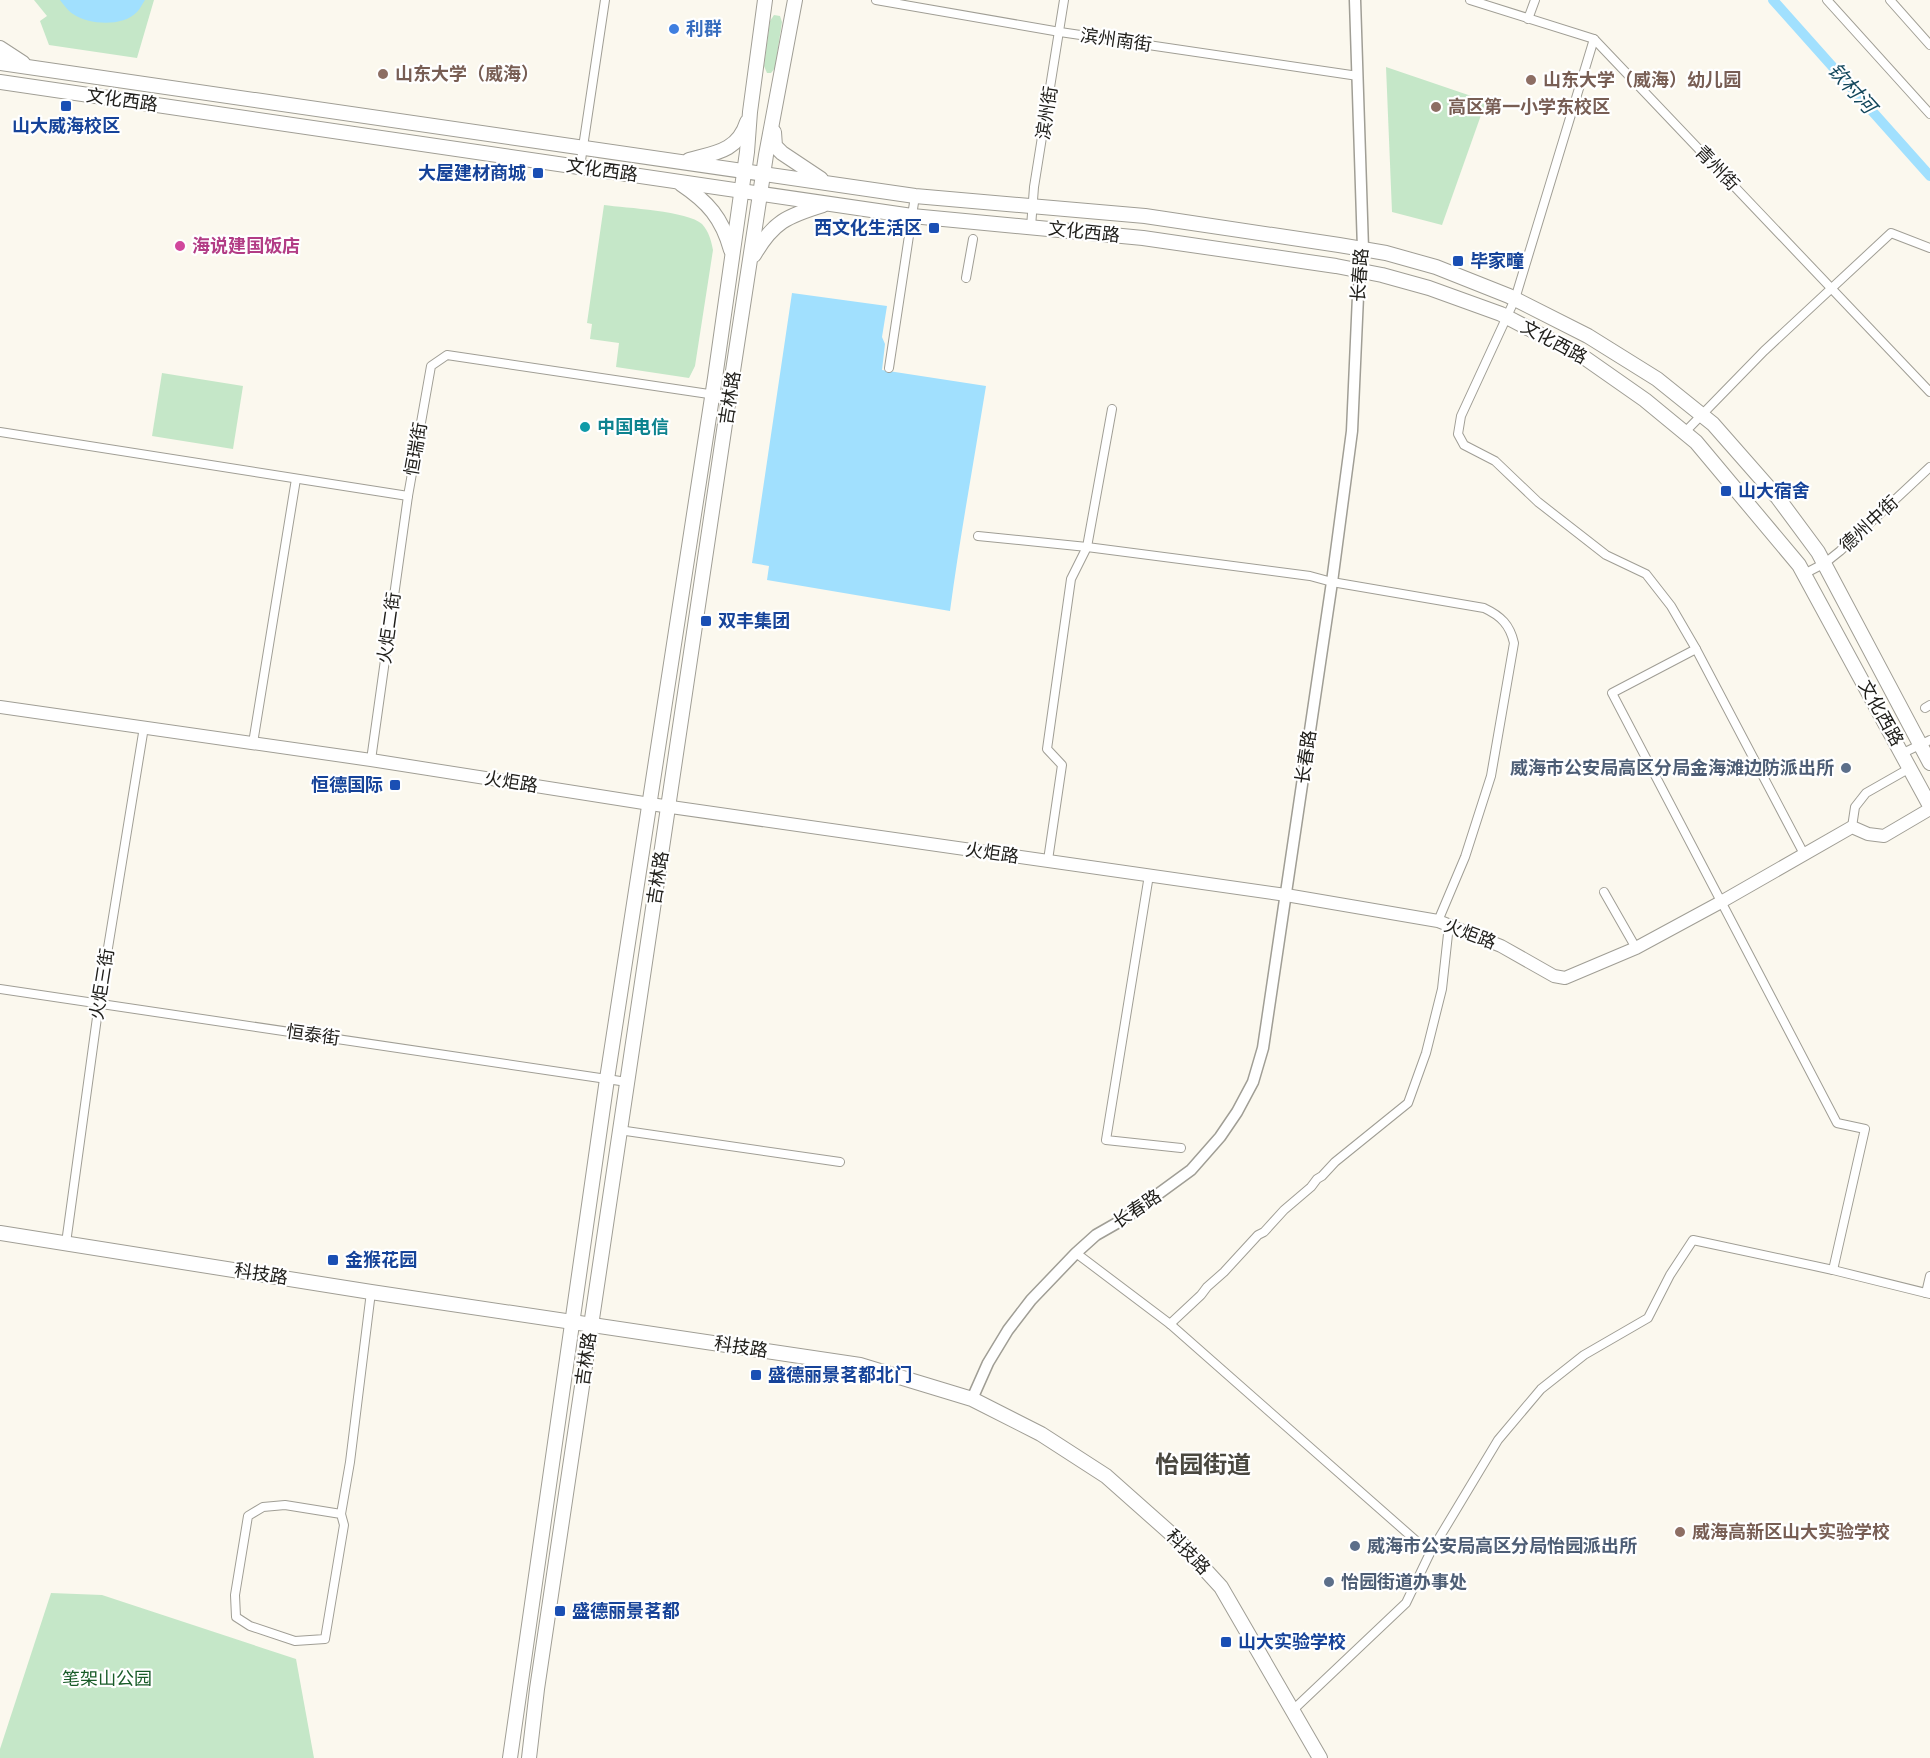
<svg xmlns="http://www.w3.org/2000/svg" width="1930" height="1758" viewBox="0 0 1930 1758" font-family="Rubik,'Noto Sans SC',sans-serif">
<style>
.green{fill:#c5e7c8}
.water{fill:#a1e0fe}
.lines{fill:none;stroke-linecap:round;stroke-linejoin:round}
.canal{stroke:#a1e0fe;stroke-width:10}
.minor-casing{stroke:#a09e95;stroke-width:10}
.tertiary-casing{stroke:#a09e95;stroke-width:13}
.secondary-casing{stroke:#a09e95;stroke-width:14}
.primary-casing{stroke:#a09e95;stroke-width:16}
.minor{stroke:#fff;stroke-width:8}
.tertiary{stroke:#fff;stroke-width:10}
.secondary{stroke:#fff;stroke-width:12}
.primary{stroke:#fff;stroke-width:14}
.shop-dot{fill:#3f7fe0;stroke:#fff;stroke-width:2}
.education-dot{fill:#8d6e63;stroke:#fff;stroke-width:2}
.transit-dot{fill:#1a4fb4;stroke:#fff;stroke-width:2}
.hotel-dot{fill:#d1479c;stroke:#fff;stroke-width:2}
.culture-dot{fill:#0f9aa8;stroke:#fff;stroke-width:2}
.service-dot{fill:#5c6f8a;stroke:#fff;stroke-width:2}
.labels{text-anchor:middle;stroke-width:4.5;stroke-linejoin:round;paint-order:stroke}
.shop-label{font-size:18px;font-weight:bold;fill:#366cbe;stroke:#fff;text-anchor:start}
.street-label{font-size:18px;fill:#21201c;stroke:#fff}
.education-label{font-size:18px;font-weight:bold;fill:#785e54;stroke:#fff;text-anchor:start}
.transit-label{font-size:18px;font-weight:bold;fill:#164399;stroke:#fff;text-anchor:start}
.hotel-label{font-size:18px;font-weight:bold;fill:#b23c85;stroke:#fff;text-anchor:start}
.culture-label{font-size:18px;font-weight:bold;fill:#0d838f;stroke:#fff;text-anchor:start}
.service-label{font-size:18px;font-weight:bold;fill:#4e5e75;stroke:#fff;text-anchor:start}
.park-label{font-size:18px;fill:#185b28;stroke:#fff}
.water-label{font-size:20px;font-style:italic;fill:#13475c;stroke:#fff}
.district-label{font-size:24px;font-weight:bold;fill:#4a4840;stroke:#fff}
</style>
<rect width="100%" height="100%" fill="#fbf8ee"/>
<g class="green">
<polygon points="34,0 154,0 137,58 49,45 40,21 47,16"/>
<polygon points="774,15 780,16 782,22 775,68 771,73 767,73 764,66 770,21"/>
<polygon points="1386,67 1486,101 1442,225 1392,212"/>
<path d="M604 205C626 208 688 211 702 224 709 232 711 240 713 250L695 366 689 378 616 367 619 343 590 339 592 324 587 323Z"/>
<polygon points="162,373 243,386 233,449 152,436"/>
<polygon points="51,1593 102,1595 296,1659 314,1758 0,1758 0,1749"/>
</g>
<g class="water">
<path d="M60 0H145C142 4 140 9 137 12 123 27 89 25 73 14 68 11 64 5 60 0Z"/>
<path d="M792 293 887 306 882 337 885 344 882 370 986 386C974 461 960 536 950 611L767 580 769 566 752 563Z"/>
</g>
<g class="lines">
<polyline class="canal" points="1773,0 1930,176"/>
<g class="minor-casing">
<g id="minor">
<polyline points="876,0 1060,32 1358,76"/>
<polyline points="1470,0 1594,39 1930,392"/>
<polyline points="1827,0 1930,114"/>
<polyline points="1890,0 1930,45"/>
<polyline points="1528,19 1535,0"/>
<polyline points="1594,39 1515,299 1461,416 1458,434 1464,445 1495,461 1538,502 1606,555 1646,574 1671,606 1696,649 1804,854"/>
<polyline points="580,167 605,0"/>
<polyline points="1031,227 1034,187 1064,0"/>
<polyline points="966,278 973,239"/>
<polyline points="889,368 915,196"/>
<polyline points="0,432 408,496 431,366 447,355 729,397"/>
<polyline points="1685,432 1764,351 1891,233 1930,248"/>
<path d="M978 536 1087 547 1310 576 1332 582 1484 608C1501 616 1510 625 1514 643L1491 776 1465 857 1438 921"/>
<polyline points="1804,574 1825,563 1840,551 1930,467"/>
<polyline points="1696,649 1612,693 1837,1123 1865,1129 1833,1270"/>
<polyline points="1925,708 1930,705"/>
<polyline points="253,743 296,479"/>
<polyline points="1903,753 1930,740"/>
<polyline points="371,760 408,496"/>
<polyline points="1852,827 1855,807 1866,793 1910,768"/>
<polyline points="1048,860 1062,765 1047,749 1071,579 1087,547 1112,409"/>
<polyline points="1149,875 1106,1140 1181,1148"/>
<polyline points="1604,892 1636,948"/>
<polyline points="0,989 627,1082"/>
<polyline points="619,1130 840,1162"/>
<polyline points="66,1243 99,1003 144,727"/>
<polyline points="1076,1253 1170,1324 1430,1553"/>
<polyline points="1926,1293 1930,1276"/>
<polyline points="1170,1324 1201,1295 1207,1287 1224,1272 1258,1235 1264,1232 1284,1210 1311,1187 1317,1179 1322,1176 1335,1162 1408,1103 1426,1053 1442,989 1449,925"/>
<polyline points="341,1514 285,1505 263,1507 248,1516 235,1595 236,1617 250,1626 295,1641 325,1639 344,1525 341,1514 350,1462 371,1292"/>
<polyline points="1293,1710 1406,1603 1430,1553 1498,1440 1541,1389 1584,1355 1648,1318 1670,1275 1693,1240 1833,1270 1930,1294"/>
</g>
</g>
<g class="tertiary-casing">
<polyline id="tertiary" points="972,1399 988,1363 1008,1330 1031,1300 1076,1253 1096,1235 1124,1219 1191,1170 1220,1137 1237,1112 1253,1082 1263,1048 1332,582 1352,431 1358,296 1363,249 1355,0"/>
</g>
<g class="secondary-casing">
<polyline id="secondary" points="0,707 371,760 650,804 1286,895 1438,921 1501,946 1554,976 1565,978 1636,948 1721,902 1852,827 1868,834 1884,836 1930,809"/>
</g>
<g class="primary-casing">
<g id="primary">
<polyline points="0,48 23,63"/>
<polyline points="0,63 915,196 1145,216 1339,245 1386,253 1436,267 1509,296 1588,336 1657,379 1713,424 1778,498 1818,552 1930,763"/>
<polyline points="0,82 912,216 1143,238 1336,266 1382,275 1429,288 1501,314 1585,358 1645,400 1696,442 1799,565 1930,806"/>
<polyline points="774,132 775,146 782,153 821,179"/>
<path d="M689 160C715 153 738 151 747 122"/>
<path d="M681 184C708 202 722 218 731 250"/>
<path d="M754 255C773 222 787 216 823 205"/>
<polyline points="0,1233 371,1292 860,1365 972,1399 1041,1434 1106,1476 1177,1539 1221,1587 1320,1758"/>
<polyline points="510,1758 607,1079 715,378 747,152 750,112 765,0"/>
<polyline points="529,1758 537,1689 729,397 766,155 795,0"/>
</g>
</g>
<use href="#minor" class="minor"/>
<use href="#tertiary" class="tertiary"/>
<use href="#secondary" class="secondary"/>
<use href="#primary" class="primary"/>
</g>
<circle class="shop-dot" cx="674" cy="29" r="6"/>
<g class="education-dot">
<circle cx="383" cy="74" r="6"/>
<circle cx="1531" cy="80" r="6"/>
<circle cx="1436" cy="107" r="6"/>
<circle cx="1680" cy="1532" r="6"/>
</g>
<g class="transit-dot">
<rect x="60" y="100" width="12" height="12" rx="3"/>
<rect x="532" y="167" width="12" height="12" rx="3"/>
<rect x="928" y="222" width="12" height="12" rx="3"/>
<rect x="1452" y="255" width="12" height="12" rx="3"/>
<rect x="1720" y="485" width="12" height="12" rx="3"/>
<rect x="700" y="615" width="12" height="12" rx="3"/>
<rect x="389" y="779" width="12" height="12" rx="3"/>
<rect x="327" y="1254" width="12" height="12" rx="3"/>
<rect x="750" y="1369" width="12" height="12" rx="3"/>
<rect x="554" y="1605" width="12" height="12" rx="3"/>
<rect x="1220" y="1636" width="12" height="12" rx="3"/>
</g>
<circle class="hotel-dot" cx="180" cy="246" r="6"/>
<circle class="culture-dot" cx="585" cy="427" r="6"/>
<g class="service-dot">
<circle cx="1846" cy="768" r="6"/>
<circle cx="1355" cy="1546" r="6"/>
<circle cx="1329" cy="1582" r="6"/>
</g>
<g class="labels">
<g class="shop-label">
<text x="686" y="35">利群</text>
</g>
<g class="street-label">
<text transform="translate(1116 40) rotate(8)" y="6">滨州南街</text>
<text transform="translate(122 100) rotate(8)" y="6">文化西路</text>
<text transform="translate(1047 113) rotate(-81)" y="6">滨州街</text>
<text transform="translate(1717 168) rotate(46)" y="6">青州街</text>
<text transform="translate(602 170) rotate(8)" y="6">文化西路</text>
<text transform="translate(1084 232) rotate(6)" y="6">文化西路</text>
<text transform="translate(1360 275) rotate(-86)" y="6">长春路</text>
<text transform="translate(1554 342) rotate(28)" y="6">文化西路</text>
<text transform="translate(730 398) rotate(-81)" y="6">吉林路</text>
<text transform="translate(416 449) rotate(-80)" y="6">恒瑞街</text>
<text transform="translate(1869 524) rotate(-43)" y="6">德州中街</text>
<text transform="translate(389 628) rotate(-82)" y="6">火炬二街</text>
<text transform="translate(1881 713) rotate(61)" y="6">文化西路</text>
<text transform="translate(1306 757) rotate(-82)" y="6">长春路</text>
<text transform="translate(511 782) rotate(9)" y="6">火炬路</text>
<text transform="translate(992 853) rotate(8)" y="6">火炬路</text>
<text transform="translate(658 878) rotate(-81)" y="6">吉林路</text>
<text transform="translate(1470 934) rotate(21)" y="6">火炬路</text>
<text transform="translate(102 984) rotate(-81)" y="6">火炬三街</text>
<text transform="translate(313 1035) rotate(8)" y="6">恒泰街</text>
<text transform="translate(1137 1209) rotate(-34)" y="6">长春路</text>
<text transform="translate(261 1274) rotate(9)" y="6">科技路</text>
<text transform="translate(741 1347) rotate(9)" y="6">科技路</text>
<text transform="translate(586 1359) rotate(-82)" y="6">吉林路</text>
<text transform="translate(1188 1552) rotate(46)" y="6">科技路</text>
</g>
<g class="education-label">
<text x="395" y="80">山东大学（威海）</text>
<text x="1543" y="86">山东大学（威海）幼儿园</text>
<text x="1448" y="113">高区第一小学东校区</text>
<text x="1692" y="1538">威海高新区山大实验学校</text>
</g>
<g class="transit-label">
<text x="66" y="132" text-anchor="middle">山大威海校区</text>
<text x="526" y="179" text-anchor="end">大屋建材商城</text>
<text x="922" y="234" text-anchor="end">西文化生活区</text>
<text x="1470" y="267">毕家疃</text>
<text x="1738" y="497">山大宿舍</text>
<text x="718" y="627">双丰集团</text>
<text x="383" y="791" text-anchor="end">恒德国际</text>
<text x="345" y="1266">金猴花园</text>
<text x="768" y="1381">盛德丽景茗都北门</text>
<text x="572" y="1617">盛德丽景茗都</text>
<text x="1238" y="1648">山大实验学校</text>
</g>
<g class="hotel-label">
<text x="192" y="252">海说建国饭店</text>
</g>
<g class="culture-label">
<text x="597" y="433">中国电信</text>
</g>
<g class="service-label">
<text x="1834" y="774" text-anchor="end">威海市公安局高区分局金海滩边防派出所</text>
<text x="1367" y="1552">威海市公安局高区分局怡园派出所</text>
<text x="1341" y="1588">怡园街道办事处</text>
</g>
<g class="park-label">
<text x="107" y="1685">笔架山公园</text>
</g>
<g class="water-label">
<text transform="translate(1852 88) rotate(48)" y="7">钦村河</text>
</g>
<g class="district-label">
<text x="1203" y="1473">怡园街道</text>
</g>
</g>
</svg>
